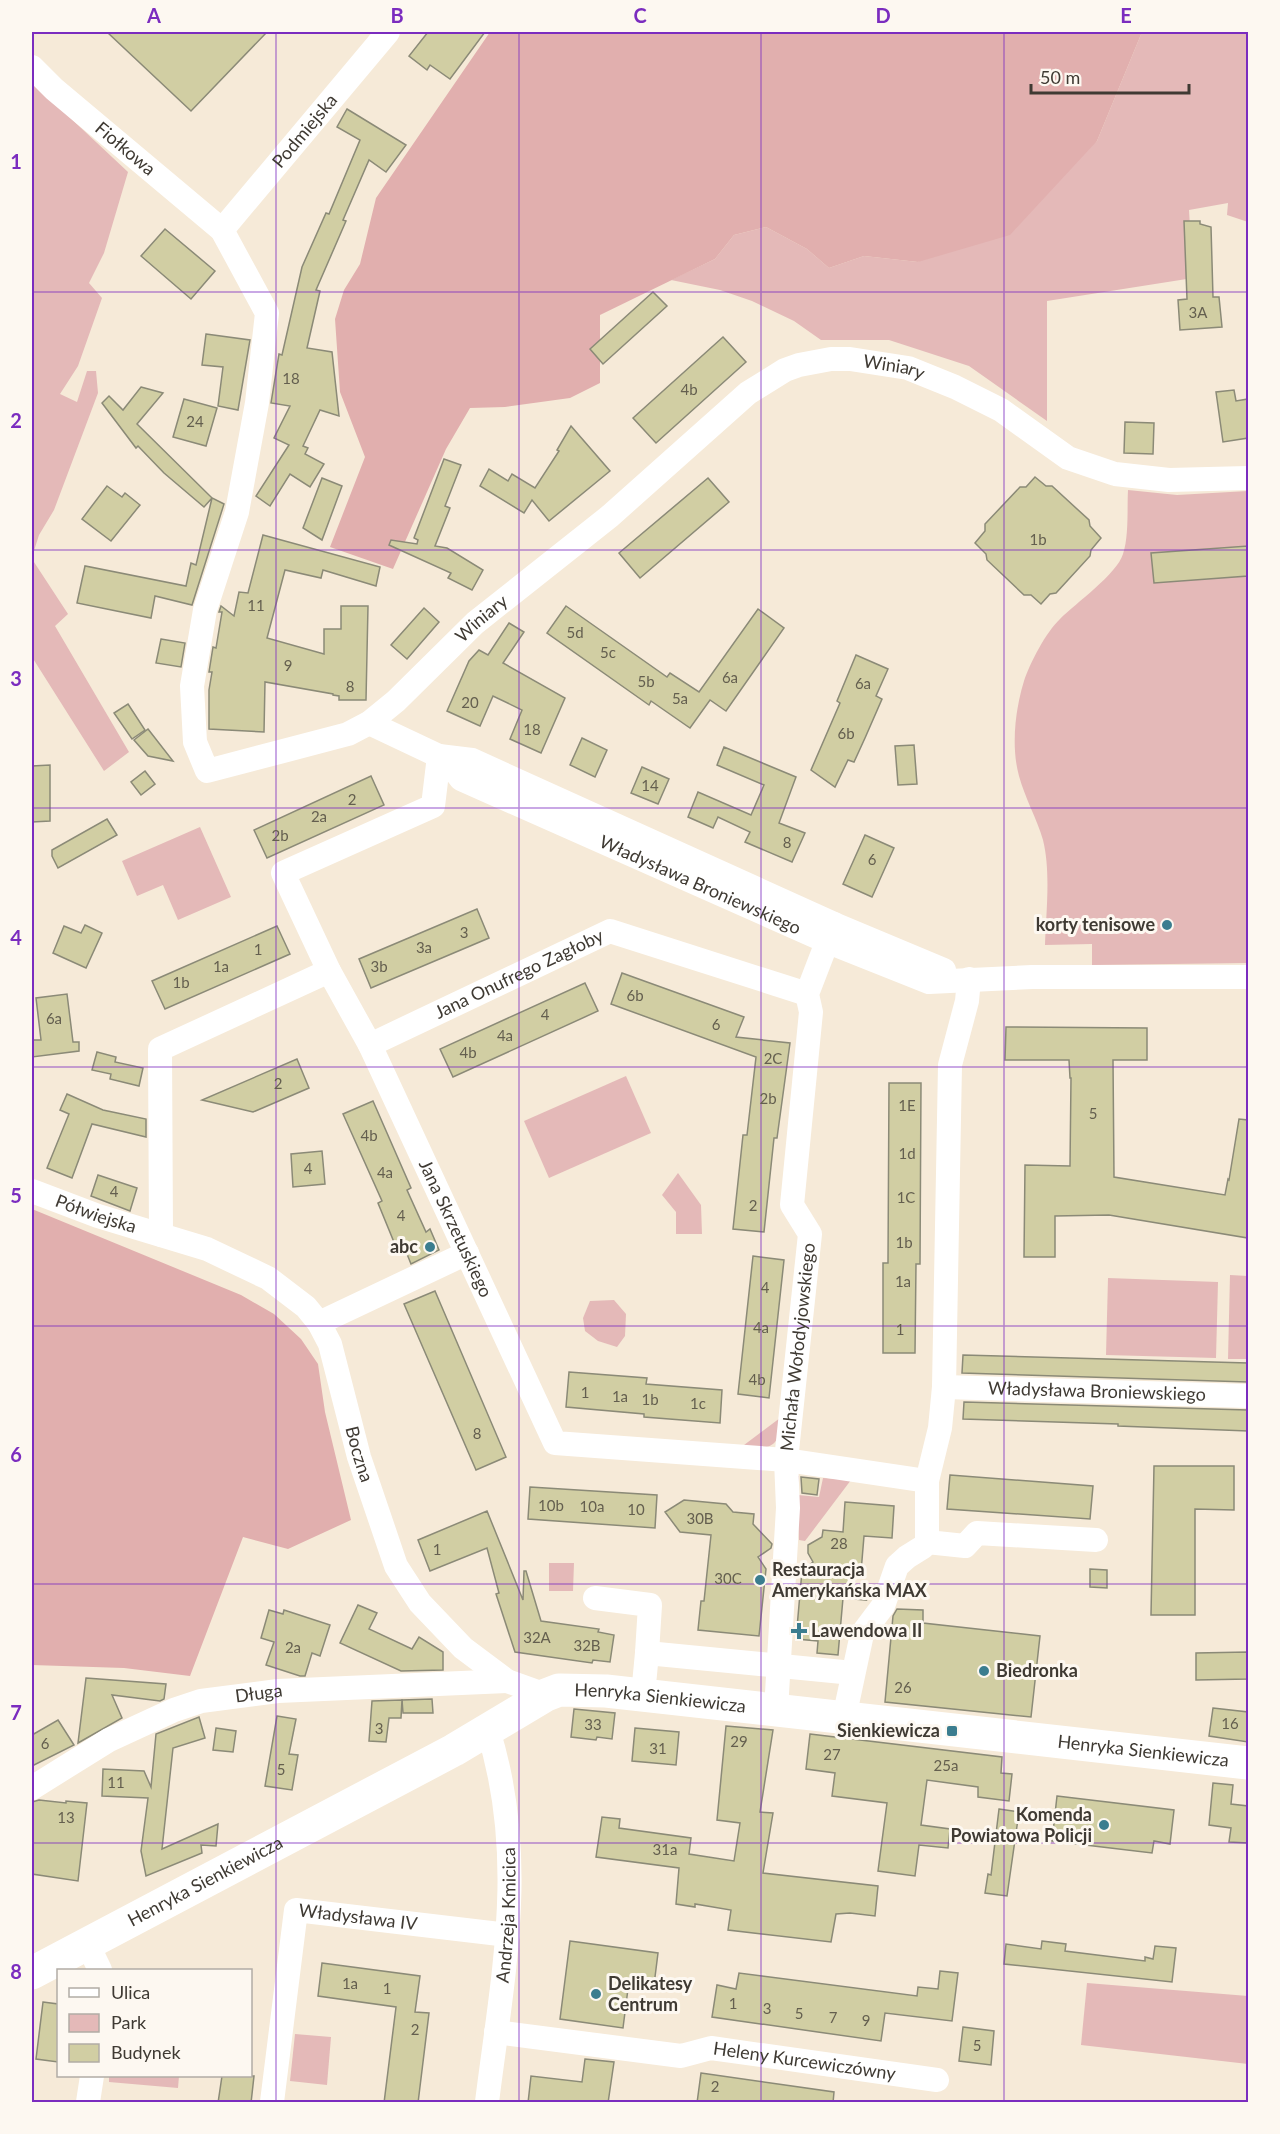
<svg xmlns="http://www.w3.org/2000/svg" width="1280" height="2134" viewBox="0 0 1280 2134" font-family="Lato,sans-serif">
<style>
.green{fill:#e4b9b8}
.forest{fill:#e1afae}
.building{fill:#d1cea3;stroke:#8b8a77;stroke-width:1.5}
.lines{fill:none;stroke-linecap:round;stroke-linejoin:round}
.street{stroke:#fff;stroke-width:24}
.secondary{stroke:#fff;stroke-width:33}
.grid{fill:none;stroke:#7b2cbf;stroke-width:1.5;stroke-opacity:0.55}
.poi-dot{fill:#3b7d8f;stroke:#fdf8f1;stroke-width:2}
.labels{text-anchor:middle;stroke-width:6;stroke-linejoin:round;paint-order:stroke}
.number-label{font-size:15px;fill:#645f4f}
.street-label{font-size:18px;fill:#3f3a33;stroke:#fdf8f1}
.poi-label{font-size:18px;font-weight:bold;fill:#3f3a33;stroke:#fdf8f1;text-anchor:end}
.neatline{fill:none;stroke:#7b2cbf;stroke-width:2}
.grid-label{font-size:20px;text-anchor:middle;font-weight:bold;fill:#7b2cbf}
</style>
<rect width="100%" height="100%" fill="#f6ead8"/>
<g class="green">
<polygon points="1142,32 1248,32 1248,222 1227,215 1228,203 1189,210 1193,278 1047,301 1047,421 969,366 889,340 821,340 794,321 752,301 720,290 671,280 715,259 734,235 766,227 807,249 829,268 864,256 918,262 1097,141"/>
<polygon points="32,82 128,172 104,253 89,283 102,298 78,366 60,394 77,402 87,371 96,371 98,393 54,510 39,535 32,557"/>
<path d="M1128 490 1177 495 1248 491V963L1092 965V944L1045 945C1046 913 1051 872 1043 840 1037 819 1025 798 1019 776 1011 747 1015 710 1024 681 1030 663 1046 632 1060 619 1076 603 1117 574 1123 554 1129 536 1127 509 1128 490Z"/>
<polygon points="32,559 68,614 55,626 129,752 104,771 32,657"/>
<polygon points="200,827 231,897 178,920 163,885 137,896 122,861"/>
<polygon points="626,1076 651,1133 549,1178 524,1121"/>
<polygon points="678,1173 701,1205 702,1234 676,1234 676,1212 662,1195"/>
<polygon points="1230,1275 1248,1276 1248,1359 1228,1359"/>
<polygon points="1108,1278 1218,1282 1216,1358 1106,1355"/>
<polygon points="614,1300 626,1314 625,1336 617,1347 598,1341 585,1331 583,1318 590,1301"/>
<path d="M780 1418C780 1451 769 1448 740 1448Z"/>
<polygon points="795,1475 799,1476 798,1495 819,1497 823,1478 851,1480 805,1541 799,1540"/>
<polygon points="549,1563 574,1563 573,1591 549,1591"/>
<polygon points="1087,1983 1248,1996 1248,2064 1081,2045"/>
<polygon points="295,2034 331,2037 327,2085 290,2081"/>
<polygon points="109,2076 179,2076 178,2088 109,2082"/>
</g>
<g class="forest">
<polygon points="490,32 1142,32 1097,141 1010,235 918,262 864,256 829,268 807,249 766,227 734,235 715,259 600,315 600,383 570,398 505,407 470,408 446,449 393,569 330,547 365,457 340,392 335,319 344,290 360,264 376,198"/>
<polygon points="32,1209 241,1295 274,1314 301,1339 318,1364 325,1412 351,1520 288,1549 243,1537 190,1676 124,1668 32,1665"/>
</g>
<g class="building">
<polygon points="107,32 267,32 191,111"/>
<polygon points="428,32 485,32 450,79 430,65 427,70 409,56"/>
<polygon points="347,109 406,145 386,172 369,160 343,220 346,221 316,290 320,291 307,348 332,352 339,416 320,410 303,446 308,448 305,454 324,464 310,487 290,474 270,506 256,496 289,445 274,438 290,406 271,403 279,354 282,355 302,267 326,213 329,214 360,140 337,127"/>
<polygon points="1184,221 1200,221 1200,224 1211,227 1213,297 1219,297 1222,327 1180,330 1178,300 1187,299"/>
<polygon points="165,229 215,271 191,299 141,256"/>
<polygon points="653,292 667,306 603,364 590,349"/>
<polygon points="206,334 250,340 238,410 218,406 223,367 202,365"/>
<polygon points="723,337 746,362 656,443 633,418"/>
<polygon points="141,387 163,393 137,424 212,498 224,504 192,605 155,596 151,618 77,603 85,566 186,586 191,563 196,565 212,498 204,507 164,473 138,446 136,448 102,403 109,396 123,410"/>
<polygon points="1234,390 1236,401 1248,399 1248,438 1223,442 1216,392"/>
<polygon points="184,399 217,408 206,446 173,437"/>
<polygon points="1125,422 1154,423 1153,454 1124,453"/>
<polygon points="571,426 610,471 549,521 532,500 524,513 480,486 489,469 508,481 512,474 535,488 559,451 557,450"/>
<polygon points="444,459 461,465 445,506 450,508 435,546 447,548 483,570 472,590 448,578 451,573 389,545 391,540 417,544 418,540 414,538"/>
<polygon points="1035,477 1046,486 1052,486 1089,520 1090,526 1101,538 1091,550 1090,556 1056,593 1050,594 1041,604 1031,595 1024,595 987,560 986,554 975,543 985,531 985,524 1020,487 1026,487"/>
<polygon points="322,478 342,486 322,540 303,528"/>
<polygon points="708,478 729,502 640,578 619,553"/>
<polygon points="107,486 122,497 125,493 140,505 111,541 82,519"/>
<polygon points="263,535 380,567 376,586 323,570 321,578 285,570 267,638 324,654 324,629 341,629 341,606 368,606 366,700 339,700 339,696 333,695 333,694 265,682 264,732 209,729 209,690 212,672 209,672 213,647 216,648 222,612 219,612 221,606 234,616 239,592 248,593"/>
<polygon points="1248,546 1248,576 1154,583 1151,553"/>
<polygon points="566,606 667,677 670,673 699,692 758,609 784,628 726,711 710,700 690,728 651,701 649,705 547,633"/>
<polygon points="424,608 439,622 407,659 391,645"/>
<polygon points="509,623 524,632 503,663 565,698 541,753 510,739 522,710 493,696 480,726 447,711 469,661 479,650 488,655"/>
<polygon points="161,639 185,643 181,667 156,663"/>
<polygon points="856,655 888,669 876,696 882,699 865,738 854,762 848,760 835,787 811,770 840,703 837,701"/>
<polygon points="128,704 145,730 132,739 114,713"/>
<polygon points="148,729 173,761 148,756 134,740"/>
<polygon points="582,738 607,750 595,777 570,765"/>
<polygon points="914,745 917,784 898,785 895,746"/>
<polygon points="724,747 796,777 779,823 805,833 792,862 745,842 750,832 718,817 713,828 688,817 698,792 751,815 764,785 717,765"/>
<polygon points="50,765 50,821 32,822 32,766"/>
<polygon points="642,767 669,779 658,804 631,793"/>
<polygon points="145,771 155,784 141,795 131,782"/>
<polygon points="371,776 384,805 267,858 254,830"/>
<polygon points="107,819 117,835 58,868 52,856 52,850"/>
<polygon points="865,835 894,848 872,897 843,884"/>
<polygon points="477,909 489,938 371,988 359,959"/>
<polygon points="85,925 102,933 86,968 53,953 64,926 81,933"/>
<polygon points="277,926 290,954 165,1009 152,981"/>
<polygon points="622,973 744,1017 736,1037 790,1043 777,1138 774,1138 764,1232 733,1229 743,1135 747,1135 756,1057 611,1004"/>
<polygon points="585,983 598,1011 453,1077 440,1049"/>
<polygon points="67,994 73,1042 79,1042 79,1051 32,1057 32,1040 41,1040 36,998"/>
<polygon points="1006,1027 1147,1028 1147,1060 1113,1060 1114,1177 1225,1195 1228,1179 1229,1180 1239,1119 1248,1120 1248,1238 1109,1215 1055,1216 1055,1257 1024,1257 1025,1165 1070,1166 1071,1078 1070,1078 1069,1060 1005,1060"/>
<polygon points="97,1052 116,1057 115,1062 143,1068 139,1086 110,1079 111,1074 92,1070"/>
<polygon points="297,1059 309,1088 253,1112 202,1100"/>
<polygon points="889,1083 921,1083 920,1264 916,1264 915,1353 883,1353 883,1263 888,1263"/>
<polygon points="67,1094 103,1110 146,1119 146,1137 92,1124 72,1178 47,1168 69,1114 60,1110"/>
<polygon points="373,1101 411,1188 407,1190 426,1232 430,1229 439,1250 411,1264 403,1244 396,1247 378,1203 382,1201 343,1114"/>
<polygon points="322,1151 325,1184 293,1187 291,1154"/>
<polygon points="98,1175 137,1188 130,1211 91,1196"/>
<polygon points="753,1256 784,1260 769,1398 738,1394"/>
<polygon points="435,1291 506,1457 476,1470 404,1304"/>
<polygon points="963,1355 1248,1363 1248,1382 962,1373"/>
<polygon points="569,1372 647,1378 646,1384 722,1390 720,1423 644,1417 644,1414 566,1407"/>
<polygon points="964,1402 1248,1410 1248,1431 1118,1426 1118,1424 963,1419"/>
<polygon points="1154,1466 1234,1466 1234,1510 1195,1509 1195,1615 1151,1615"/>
<polygon points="950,1475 1093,1486 1090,1519 947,1509"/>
<polygon points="801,1477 819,1479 817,1495 802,1493"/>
<polygon points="530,1487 657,1495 655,1528 528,1519"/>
<polygon points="684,1500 726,1504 733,1512 754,1514 753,1524 772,1544 771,1548 758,1557 766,1569 759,1636 698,1630 701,1601 704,1601 711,1535 680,1532 665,1512"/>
<polygon points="845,1502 894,1506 892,1538 864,1536 861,1572 851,1580 866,1600 843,1598 838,1655 817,1653 818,1641 796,1639 802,1571 813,1562 808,1553 808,1545 822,1537 823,1530 843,1532"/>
<polygon points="487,1511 523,1600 524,1571 526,1571 541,1621 599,1629 598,1632 614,1635 610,1662 593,1660 592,1663 515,1652 496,1594 499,1593 487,1548 430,1571 418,1540"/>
<polygon points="1090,1569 1107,1570 1107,1588 1090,1587"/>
<polygon points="358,1605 377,1613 369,1629 412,1649 419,1637 443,1652 443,1670 401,1671 340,1643"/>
<polygon points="897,1609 923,1610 923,1623 1040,1636 1031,1717 885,1702 893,1616"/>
<polygon points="269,1610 283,1614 284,1610 330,1625 320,1656 312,1653 305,1676 300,1676 266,1665 274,1642 261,1638"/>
<polygon points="1248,1652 1248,1679 1196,1680 1196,1653"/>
<polygon points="86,1678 166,1684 164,1699 160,1701 112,1695 122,1718 78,1743"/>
<polygon points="432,1699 433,1713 403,1713 402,1700"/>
<polygon points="402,1700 401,1718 389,1718 386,1742 369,1741 372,1701"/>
<polygon points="1213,1708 1248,1712 1248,1742 1209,1736"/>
<polygon points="574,1709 615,1713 612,1739 597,1737 596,1740 571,1737"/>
<polygon points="277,1716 296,1719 289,1754 298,1755 292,1790 265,1786"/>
<polygon points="199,1717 205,1738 173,1748 162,1849 218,1824 216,1846 201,1845 202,1853 146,1876 141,1851 148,1798 102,1796 103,1769 144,1771 151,1787 156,1734"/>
<polygon points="58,1720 74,1745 32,1766 32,1735"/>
<polygon points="726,1726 773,1730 760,1812 773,1813 763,1873 878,1886 875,1916 850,1913 836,1914 831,1942 728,1930 731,1910 695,1904 695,1907 676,1904 679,1868 596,1857 602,1817 620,1819 619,1828 691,1838 689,1854 734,1861 740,1823 717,1820"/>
<polygon points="216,1728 236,1731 233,1752 213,1750"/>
<polygon points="635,1728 679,1732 676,1765 632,1761"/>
<polygon points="810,1734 1002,1757 1001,1773 1012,1774 1009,1801 978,1797 978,1787 927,1780 921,1825 950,1829 948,1848 919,1845 915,1876 878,1871 887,1803 832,1796 835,1773 806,1769"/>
<polygon points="1213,1783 1233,1785 1231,1804 1248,1806 1248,1843 1229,1842 1231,1828 1209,1825"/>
<polygon points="1057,1796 1174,1810 1170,1844 1154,1841 1152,1853 1052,1841"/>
<polygon points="39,1800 66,1803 66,1801 87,1803 78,1881 32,1874 32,1802"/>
<polygon points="999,1809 1019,1812 1007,1896 985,1893 988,1874 991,1875"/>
<polygon points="570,1941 658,1953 654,1985 629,1981 623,2028 560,2019"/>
<polygon points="1042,1941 1066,1944 1065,1951 1145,1961 1145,1957 1153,1959 1155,1946 1176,1948 1172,1982 1004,1964 1006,1944 1041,1949"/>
<polygon points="322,1963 420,1976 415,2012 429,2013 418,2103 384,2103 396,2007 318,1996"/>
<polygon points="940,1971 958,1973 952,2021 885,2013 881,2041 712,2017 717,1985 736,1989 739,1973 917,1996 918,1987 938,1989"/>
<polygon points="43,2002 58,2004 58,2062 36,2059"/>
<polygon points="963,2027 994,2031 991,2065 959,2061"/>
<polygon points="585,2059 614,2062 608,2103 528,2103 531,2076 582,2082"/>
<polygon points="701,2073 834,2092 833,2103 697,2103"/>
<polygon points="222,2076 254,2076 251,2103 218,2103"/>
</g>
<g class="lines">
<g class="street">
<path id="s1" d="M32 67 54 89 222 230 267 313 257 403 237 512 205 610 192 686 195 742 207 771 348 734 369 723 396 701 475 623 610 516 748 393 785 370 799 365 831 359H850L908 368 955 387 1001 410 1068 458 1115 474 1169 480 1248 478"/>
<path id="s2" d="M222 230 388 32"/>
<polyline points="369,723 439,756 472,760 834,924 944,970"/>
<path id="s3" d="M439 756 433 806 283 873 329 971 370 1045 555 1443 786 1460 927 1481"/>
<path id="s4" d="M445 758 461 779 826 941 929 982 1032 977H1248"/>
<path id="s5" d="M370 1045 610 931 807 994"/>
<path id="s6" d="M32 1191 98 1216 207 1249 268 1278 306 1307 319 1323 330 1344 359 1457 396 1566 420 1603 463 1648 507 1681 546 1695"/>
<polyline points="161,1235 160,1049 329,971"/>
<polyline points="319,1323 467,1253"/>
<path id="s7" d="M944 1387 1248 1396"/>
<polyline points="927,1542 965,1546 977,1533 1096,1540"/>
<polyline points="595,1598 650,1605 647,1653"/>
<polyline points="643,1695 647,1653 853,1673"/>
<path id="s8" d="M776 1710 788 1508 786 1460 810 1234 792 1205 811 1012 807 994 834 924"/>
<polyline points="844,1718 862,1634 883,1606 897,1566 907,1557 923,1547 927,1542 927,1481 940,1428 944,1387 950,1065 967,1001 969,979"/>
<path id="s9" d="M32 1788 109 1740 174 1710 201 1701 278 1691 507 1681"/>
<polyline points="87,1943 100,1970"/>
<path id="s10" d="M496 2032 681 2056 711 2048 937 2080"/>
<polyline points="88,2102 92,2076"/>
<path id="s11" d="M272 2102 296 1910 508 1935"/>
<path id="s12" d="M487 2102C503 1974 528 1857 488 1730"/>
</g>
<path class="secondary" id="s13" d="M32 1973 454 1750 546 1695 559 1690 606 1691 1248 1763"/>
</g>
<path class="grid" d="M276 32V2102M519 32V2102M761 32V2102M1004 32V2102M32 292H1248M32 550H1248M32 808H1248M32 1067H1248M32 1326H1248M32 1584H1248M32 1843H1248"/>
<g class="poi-dot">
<circle cx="1167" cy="925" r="6"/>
<circle cx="430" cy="1247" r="6"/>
<circle cx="760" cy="1580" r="6"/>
<path d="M796 1622h6v6h6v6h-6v6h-6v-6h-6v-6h6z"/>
<circle cx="984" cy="1671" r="6"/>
<rect x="946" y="1725" width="12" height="12" rx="3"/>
<circle cx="1104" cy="1825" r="6"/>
<circle cx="596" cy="1994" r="6"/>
</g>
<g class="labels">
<g class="number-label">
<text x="1198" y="318">3A</text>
<text x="291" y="384">18</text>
<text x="689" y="395">4b</text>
<text x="195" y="427">24</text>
<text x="1038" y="545">1b</text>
<text x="256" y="611">11</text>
<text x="575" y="638">5d</text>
<text x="608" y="658">5c</text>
<text x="288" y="671">9</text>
<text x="730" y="683">6a</text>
<text x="646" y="687">5b</text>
<text x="863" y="689">6a</text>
<text x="350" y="692">8</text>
<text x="680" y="704">5a</text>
<text x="470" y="708">20</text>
<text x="532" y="735">18</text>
<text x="846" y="739">6b</text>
<text x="650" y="791">14</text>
<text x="352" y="805">2</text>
<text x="319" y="822">2a</text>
<text x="280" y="841">2b</text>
<text x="787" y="848">8</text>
<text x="872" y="865">6</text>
<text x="464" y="938">3</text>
<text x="424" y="953">3a</text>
<text x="258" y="955">1</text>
<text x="221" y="972">1a</text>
<text x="379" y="972">3b</text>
<text x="181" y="988">1b</text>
<text x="635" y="1001">6b</text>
<text x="545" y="1020">4</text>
<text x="54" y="1024">6a</text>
<text x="716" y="1030">6</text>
<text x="505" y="1041">4a</text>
<text x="468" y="1058">4b</text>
<text x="773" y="1064">2C</text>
<text x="278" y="1089">2</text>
<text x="768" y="1104">2b</text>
<text x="907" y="1111">1E</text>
<text x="1093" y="1119">5</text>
<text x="369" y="1141">4b</text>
<text x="907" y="1159">1d</text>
<text x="308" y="1174">4</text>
<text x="385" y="1178">4a</text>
<text x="114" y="1197">4</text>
<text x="906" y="1203">1C</text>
<text x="753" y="1211">2</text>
<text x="401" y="1221">4</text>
<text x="904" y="1248">1b</text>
<text x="903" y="1287">1a</text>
<text x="765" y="1293">4</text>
<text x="761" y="1333">4a</text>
<text x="900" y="1335">1</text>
<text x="757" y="1385">4b</text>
<text x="585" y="1398">1</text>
<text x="620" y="1402">1a</text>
<text x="650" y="1405">1b</text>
<text x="698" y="1409">1c</text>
<text x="477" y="1439">8</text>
<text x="551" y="1511">10b</text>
<text x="592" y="1512">10a</text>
<text x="636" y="1515">10</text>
<text x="700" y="1524">30B</text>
<text x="839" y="1549">28</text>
<text x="437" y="1555">1</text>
<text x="728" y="1584">30C</text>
<text x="537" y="1643">32A</text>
<text x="587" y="1651">32B</text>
<text x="293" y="1653">2a</text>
<text x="903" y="1693">26</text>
<text x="1230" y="1729">16</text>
<text x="593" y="1730">33</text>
<text x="379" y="1734">3</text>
<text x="739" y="1747">29</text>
<text x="45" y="1749">6</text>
<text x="658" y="1754">31</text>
<text x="832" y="1760">27</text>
<text x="946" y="1771">25a</text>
<text x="281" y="1775">5</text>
<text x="116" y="1788">11</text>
<text x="66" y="1823">13</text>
<text x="665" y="1855">31a</text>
<text x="350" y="1989">1a</text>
<text x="387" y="1994">1</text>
<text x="733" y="2009">1</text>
<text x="767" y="2014">3</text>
<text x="799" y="2019">5</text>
<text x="833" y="2023">7</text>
<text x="866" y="2026">9</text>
<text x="415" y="2035">2</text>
<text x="977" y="2051">5</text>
<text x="715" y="2092">2</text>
</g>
<g class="street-label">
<text dy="6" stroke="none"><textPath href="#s2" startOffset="129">Podmiejska</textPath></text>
<text dy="6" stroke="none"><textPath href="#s1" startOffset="124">Fiołkowa</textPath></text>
<text dy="6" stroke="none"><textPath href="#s1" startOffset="1641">Winiary</textPath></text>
<text dy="6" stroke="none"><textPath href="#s1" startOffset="1137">Winiary</textPath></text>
<text dy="6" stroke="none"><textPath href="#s4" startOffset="288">Władysława Broniewskiego</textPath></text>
<text dy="6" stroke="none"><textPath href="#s5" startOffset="165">Jana Onufrego Zagłoby</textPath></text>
<text dy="6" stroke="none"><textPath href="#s6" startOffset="68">Półwiejska</textPath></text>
<text dy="6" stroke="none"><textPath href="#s3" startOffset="610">Jana Skrzetuskiego</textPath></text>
<text dy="6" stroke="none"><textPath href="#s8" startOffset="364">Michała Wołodyjowskiego</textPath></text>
<text dy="6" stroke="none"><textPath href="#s7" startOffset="153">Władysława Broniewskiego</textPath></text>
<text dy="6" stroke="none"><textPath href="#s6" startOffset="458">Boczna</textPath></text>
<text dy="6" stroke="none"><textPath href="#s9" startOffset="249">Długa</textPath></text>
<text dy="6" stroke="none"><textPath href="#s13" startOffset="700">Henryka Sienkiewicza</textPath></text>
<text dy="6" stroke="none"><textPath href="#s13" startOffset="1186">Henryka Sienkiewicza</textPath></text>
<text dy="6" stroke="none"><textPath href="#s13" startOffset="196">Henryka Sienkiewicza</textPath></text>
<text dy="6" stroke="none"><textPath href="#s12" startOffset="188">Andrzeja Kmicica</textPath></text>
<text dy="6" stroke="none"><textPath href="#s11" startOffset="256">Władysława IV</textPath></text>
<text dy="6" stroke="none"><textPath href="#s10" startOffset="312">Heleny Kurcewiczówny</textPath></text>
</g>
<g class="poi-label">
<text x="1155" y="931">korty tenisowe</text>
<text x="418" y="1253">abc</text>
<text x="772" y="1576" text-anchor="start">Restauracja<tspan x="772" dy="21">Amerykańska MAX</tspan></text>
<text x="811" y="1637" text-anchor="start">Lawendowa II</text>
<text x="996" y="1677" text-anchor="start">Biedronka</text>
<text x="940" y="1737">Sienkiewicza</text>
<text x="1092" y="1821">Komenda<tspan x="1092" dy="21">Powiatowa Policji</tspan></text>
<text x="608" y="1990" text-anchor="start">Delikatesy<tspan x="608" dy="21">Centrum</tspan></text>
</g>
</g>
<rect width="1280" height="2134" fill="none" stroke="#fdf8f1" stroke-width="66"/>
<rect x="57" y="1969" width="195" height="108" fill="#fdf8f1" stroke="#b1aca5" stroke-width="1.5"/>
<rect x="69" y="1988" width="30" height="9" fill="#ffffff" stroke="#b1aca5" stroke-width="1.5"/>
<text x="111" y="1999" font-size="18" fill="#3f3a33">Ulica</text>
<rect x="69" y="2014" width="30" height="18" fill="#e4b9b8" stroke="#b1aca5" stroke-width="1.5"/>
<text x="111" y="2029" font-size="18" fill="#3f3a33">Park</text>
<rect x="69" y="2044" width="30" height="18" fill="#d1cea3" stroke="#b1aca5" stroke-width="1.5"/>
<text x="111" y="2059" font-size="18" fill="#3f3a33">Budynek</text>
<path d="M1031 84v9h158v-9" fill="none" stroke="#3f3a33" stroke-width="3"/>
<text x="1040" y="84" font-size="18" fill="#3f3a33" stroke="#fdf8f1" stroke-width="4.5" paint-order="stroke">50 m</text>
<rect x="33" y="33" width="1214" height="2068" class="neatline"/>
<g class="grid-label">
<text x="154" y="23">A</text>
<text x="397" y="23">B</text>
<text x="640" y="23">C</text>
<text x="883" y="23">D</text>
<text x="1126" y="23">E</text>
<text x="16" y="169">1</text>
<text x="16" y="428">2</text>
<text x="16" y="686">3</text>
<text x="16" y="945">4</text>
<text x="16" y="1203">5</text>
<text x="16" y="1462">6</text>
<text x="16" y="1720">7</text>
<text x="16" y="1979">8</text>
</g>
</svg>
